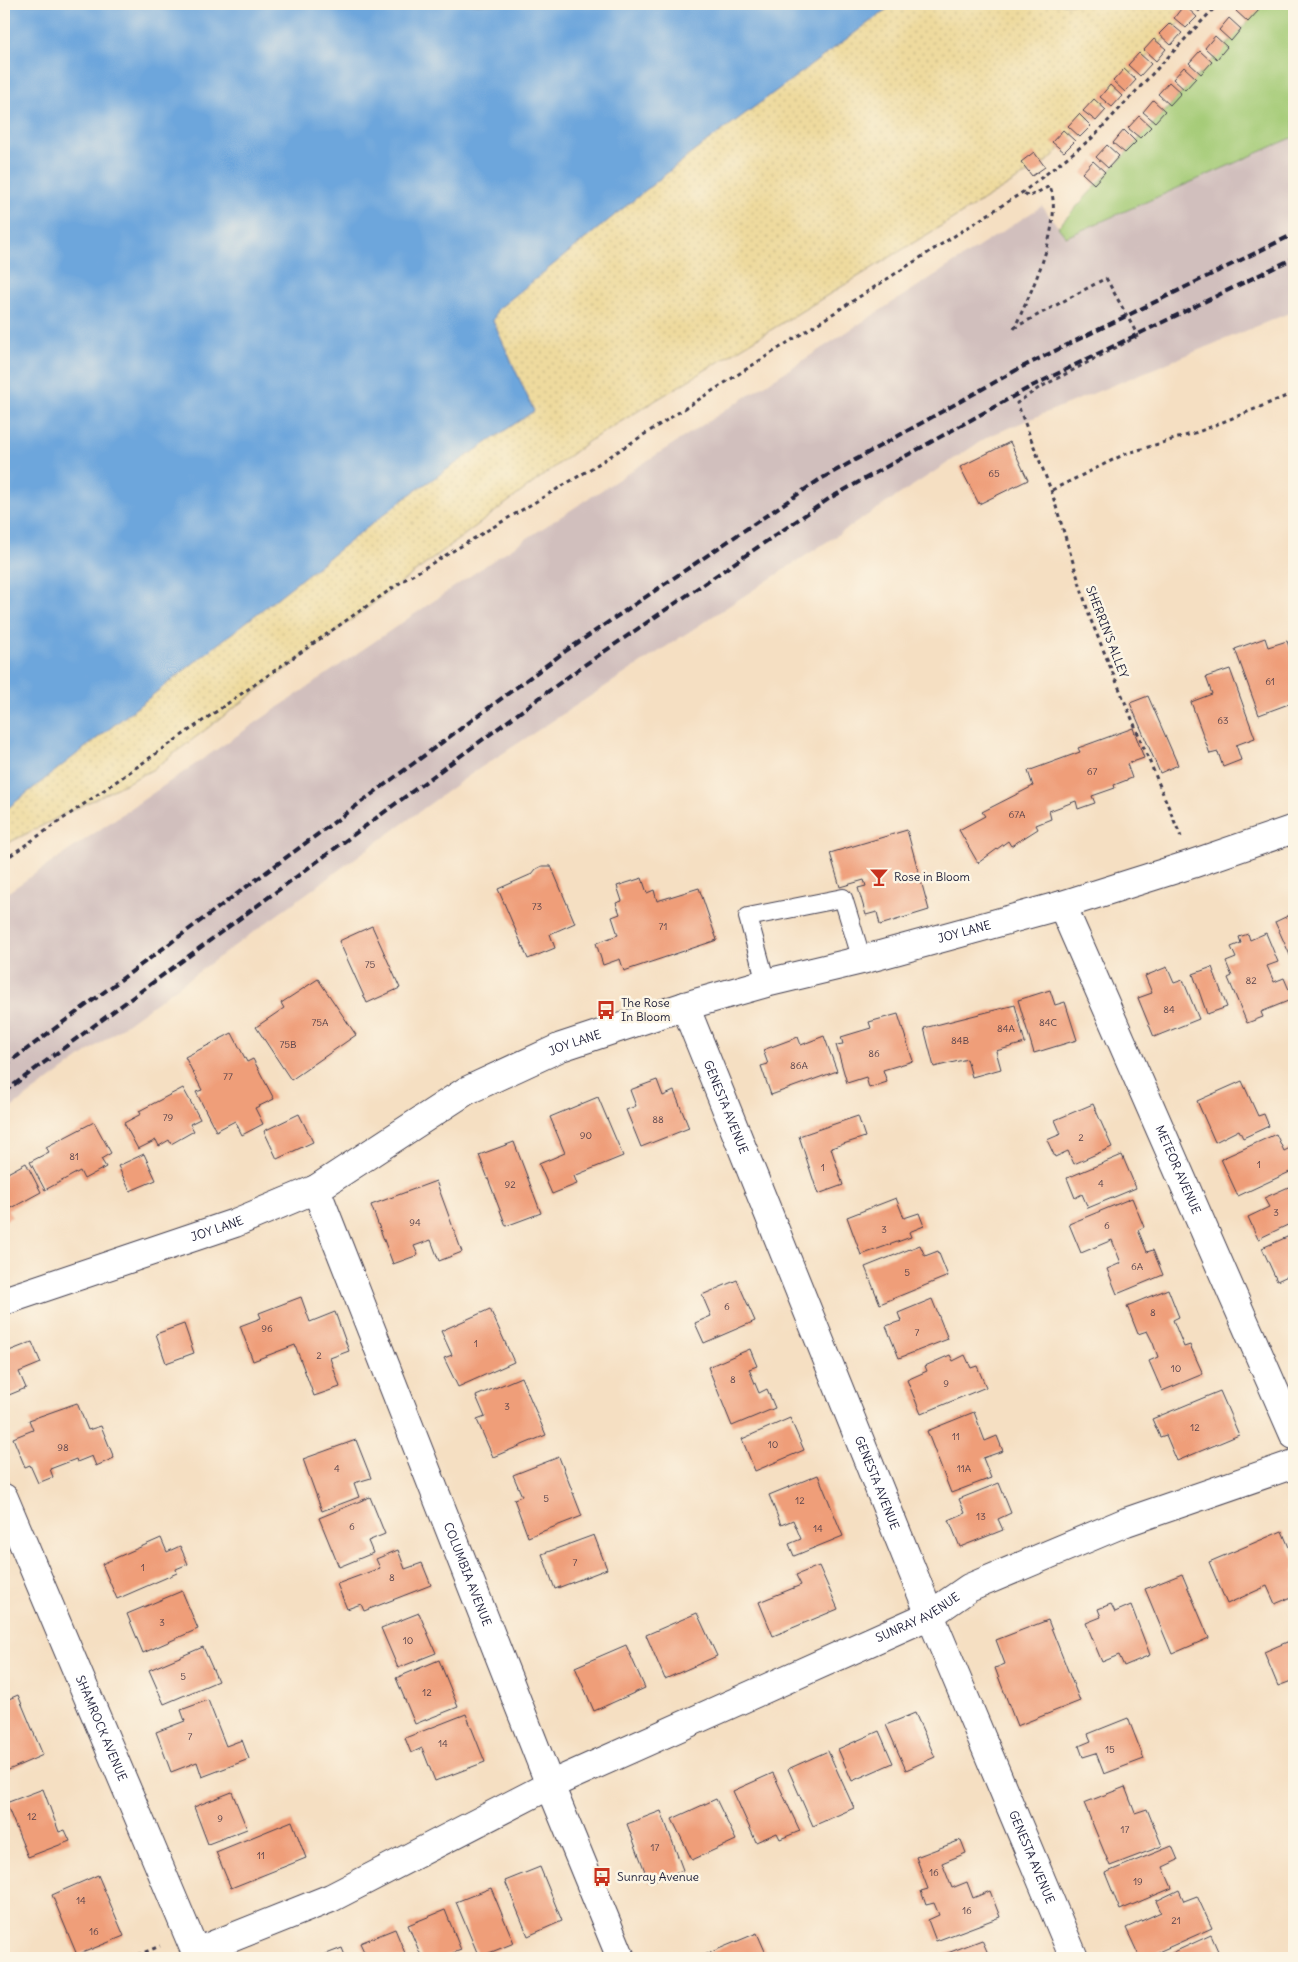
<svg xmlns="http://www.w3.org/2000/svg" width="1298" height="1962" viewBox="0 0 1298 1962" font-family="Delius,sans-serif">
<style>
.industrial{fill:#d1bfbd}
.green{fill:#a3ca75;stroke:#627658}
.sand{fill:url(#sand-dots);stroke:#887e6c}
.water{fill:#6da6dc;stroke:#48648c}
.building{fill:#ef9e79}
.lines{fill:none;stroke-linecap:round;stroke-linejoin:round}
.service-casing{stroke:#423e4f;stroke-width:20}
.minor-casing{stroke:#423e4f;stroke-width:30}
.tertiary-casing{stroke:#423e4f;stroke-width:30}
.path{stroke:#423e4f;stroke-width:3;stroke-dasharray:4 4;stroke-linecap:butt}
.service{stroke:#fff;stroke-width:18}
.minor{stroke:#fff;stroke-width:28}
.tertiary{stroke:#fff;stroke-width:28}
.rail{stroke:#22223b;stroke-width:4;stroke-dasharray:8 4;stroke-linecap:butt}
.path-bridge{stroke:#423e4f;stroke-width:3;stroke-dasharray:4 4;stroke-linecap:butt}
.labels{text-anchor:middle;stroke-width:5;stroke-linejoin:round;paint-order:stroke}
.number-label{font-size:10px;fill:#55414a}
.street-label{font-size:12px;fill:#22223b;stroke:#fcf5e5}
.poi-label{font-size:12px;fill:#22223b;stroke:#fcf5e5;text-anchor:start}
</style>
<defs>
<pattern id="sand-dots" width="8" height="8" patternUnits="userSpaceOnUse" patternTransform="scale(1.25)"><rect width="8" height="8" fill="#eeda9e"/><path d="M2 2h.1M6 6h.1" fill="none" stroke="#ccbb89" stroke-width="1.8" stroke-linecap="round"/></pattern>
</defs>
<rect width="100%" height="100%" fill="#fcf5e5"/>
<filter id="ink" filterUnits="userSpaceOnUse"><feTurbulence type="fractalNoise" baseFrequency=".02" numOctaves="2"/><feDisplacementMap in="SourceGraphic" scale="10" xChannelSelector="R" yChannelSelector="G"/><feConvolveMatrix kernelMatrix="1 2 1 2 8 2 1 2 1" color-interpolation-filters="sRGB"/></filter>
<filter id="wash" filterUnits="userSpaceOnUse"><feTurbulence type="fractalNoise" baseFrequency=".0096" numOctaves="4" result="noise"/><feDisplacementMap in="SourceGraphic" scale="20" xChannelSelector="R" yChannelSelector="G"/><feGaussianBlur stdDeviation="1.12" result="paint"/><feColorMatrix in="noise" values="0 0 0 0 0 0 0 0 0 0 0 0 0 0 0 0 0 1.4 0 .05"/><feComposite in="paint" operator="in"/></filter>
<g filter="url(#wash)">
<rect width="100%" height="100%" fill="#f5dfc2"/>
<polygon class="industrial" points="1294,137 1294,311 989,436 471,774 4,1113 4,895 495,559 1042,206 1066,237"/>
<polygon class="green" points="1264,4 1294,4 1294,137 1066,237 1058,227"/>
<polygon class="sand" points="829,4 1198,4 1049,160 589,441 152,770 4,845 4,673"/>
<polygon class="water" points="4,4 894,4 692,153 497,310 493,321 534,411 409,495 4,811"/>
<g id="blocks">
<g class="building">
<polygon points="1190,4 1206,4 1199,12"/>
<polygon points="1243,4 1252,4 1259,10 1248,22 1236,11"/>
<polygon points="1184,5 1197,17 1186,28 1174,18"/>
<polygon points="1229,18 1241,29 1231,41 1219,30"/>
<polygon points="1170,23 1182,33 1171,45 1159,34"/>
<polygon points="1215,36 1227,47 1217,59 1205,48"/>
<polygon points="1154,39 1166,49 1156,61 1144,50"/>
<polygon points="1200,51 1212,62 1201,74 1189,63"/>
<polygon points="1139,53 1151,64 1140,76 1128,65"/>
<polygon points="1184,67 1196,78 1185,90 1173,79"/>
<polygon points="1124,69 1136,80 1125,92 1113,81"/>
<polygon points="1169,82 1181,93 1170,105 1158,94"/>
<polygon points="1110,85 1122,96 1112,107 1100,97"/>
<polygon points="1094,99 1106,110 1096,121 1083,111"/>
<polygon points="1153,100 1165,111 1155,122 1143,112"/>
<polygon points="1079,114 1091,126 1080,137 1068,126"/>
<polygon points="1139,116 1151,127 1140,138 1128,128"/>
<polygon points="1063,130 1075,141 1064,152 1052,142"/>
<polygon points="1124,130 1136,142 1125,153 1113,143"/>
<polygon points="1107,145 1119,156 1108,168 1096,157"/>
<polygon points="1034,152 1045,167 1032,176 1021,162"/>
<polygon points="1093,161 1105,172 1094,184 1082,173"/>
<polygon points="1010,442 1028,480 979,504 960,467"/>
<polygon points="1265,638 1268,647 1287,641 1294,661 1294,702 1259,715 1235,649"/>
<polygon points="1230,669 1255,738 1236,745 1241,760 1223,767 1218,752 1210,754 1191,702 1212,694 1206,677"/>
<polygon points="1148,696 1178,765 1160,773 1130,703"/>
<polygon points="1133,728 1144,758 1127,764 1132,778 1114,785 1115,788 1092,796 1095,803 1078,809 1076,801 1049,811 1051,819 1036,825 1038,829 1011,846 1008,841 978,863 959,830 985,816 982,812 1033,786 1028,771 1080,752 1078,748"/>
<polygon points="907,830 929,910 880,925 877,912 866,915 858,888 866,886 864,880 840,887 830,853"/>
<polygon points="542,866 551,866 575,923 550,934 555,948 528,959 498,889 532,874 536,869"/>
<polygon points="642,878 647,893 654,890 657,901 699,888 717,940 624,971 620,959 603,965 596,943 618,935 612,917 620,914 616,903 622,901 617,886"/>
<polygon points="1294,913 1294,964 1275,922"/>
<polygon points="372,926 400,988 367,1003 339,941"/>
<polygon points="1266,933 1278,962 1267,966 1274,982 1284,978 1293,999 1261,1012 1263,1017 1247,1023 1228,978 1232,976 1226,962 1236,958 1231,947 1241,943 1239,937 1248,934 1250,940"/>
<polygon points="1167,967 1174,983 1183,980 1199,1019 1154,1037 1138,998 1152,993 1145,976"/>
<polygon points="1212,967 1227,1007 1207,1014 1193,974"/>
<polygon points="318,979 356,1035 291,1080 256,1027 284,1008 281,1003"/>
<polygon points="1050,990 1055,1005 1065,1002 1077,1040 1034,1053 1018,1000"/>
<polygon points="1015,1005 1025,1043 996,1051 1001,1069 972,1077 967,1059 934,1067 924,1028"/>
<polygon points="898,1014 913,1061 883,1070 887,1082 869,1088 866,1077 847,1083 836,1045 843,1044 841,1037 871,1028 869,1022"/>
<polygon points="232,1033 247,1062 253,1059 274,1099 255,1108 263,1124 242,1135 235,1121 216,1131 196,1092 202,1090 185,1057"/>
<polygon points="824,1036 837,1071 771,1095 761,1066 768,1064 763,1050 798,1037 801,1045"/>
<polygon points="657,1080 663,1096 674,1091 689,1128 641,1147 626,1110 636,1106 630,1090"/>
<polygon points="1242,1081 1258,1116 1264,1114 1269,1126 1243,1138 1239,1130 1215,1142 1197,1101"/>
<polygon points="183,1088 200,1119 190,1124 194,1131 171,1144 169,1140 159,1146 156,1140 138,1149 124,1123 141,1114 139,1111"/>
<polygon points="598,1097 623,1156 574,1176 577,1184 552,1194 539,1164 565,1153 550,1117"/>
<polygon points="1093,1104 1112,1147 1074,1164 1068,1151 1055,1157 1047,1140 1061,1134 1055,1120"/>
<polygon points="299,1114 313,1142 277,1159 264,1131"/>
<polygon points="858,1116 865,1137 831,1148 843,1185 818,1194 799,1136"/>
<polygon points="94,1122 111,1153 101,1159 106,1167 84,1179 80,1171 45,1190 30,1162 49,1152 46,1147"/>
<polygon points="1276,1134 1284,1151 1294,1146 1294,1170 1238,1196 1221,1159"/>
<polygon points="514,1142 541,1213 506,1226 479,1155"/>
<polygon points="144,1154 156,1180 130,1191 118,1166"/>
<polygon points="1122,1155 1136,1188 1088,1208 1082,1194 1075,1198 1067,1178"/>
<polygon points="26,1163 41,1192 8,1210 12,1217 4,1221 4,1175"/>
<polygon points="1294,1177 1294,1222 1258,1239 1248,1217 1269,1207 1264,1198 1293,1185 1290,1179"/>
<polygon points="436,1181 462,1252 439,1261 431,1240 414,1246 418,1255 393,1264 371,1205"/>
<polygon points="896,1198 904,1218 919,1213 924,1226 909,1232 911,1237 861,1255 847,1217"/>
<polygon points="1132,1198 1144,1227 1138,1230 1147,1252 1153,1250 1163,1275 1117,1294 1107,1269 1121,1263 1112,1240 1081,1253 1069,1224"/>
<polygon points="1294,1234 1294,1273 1277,1281 1262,1248"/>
<polygon points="920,1245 925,1256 938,1251 948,1276 880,1304 865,1267"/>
<polygon points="737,1280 755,1321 704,1343 695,1323 711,1316 702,1295"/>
<polygon points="1168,1289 1179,1317 1173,1320 1184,1347 1190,1345 1203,1374 1162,1391 1149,1361 1158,1357 1153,1343 1147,1331 1138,1334 1127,1306"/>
<polygon points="301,1297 310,1322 335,1312 349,1351 330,1358 340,1387 314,1396 295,1345 253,1361 240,1326 261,1318 259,1313"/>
<polygon points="932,1299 948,1339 899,1358 886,1326 901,1321 898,1313"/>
<polygon points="490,1309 514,1362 458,1387 444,1358 452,1355 441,1331"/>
<polygon points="184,1324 194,1353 166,1363 156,1334"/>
<polygon points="32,1342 41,1363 19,1372 26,1388 4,1397 4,1353"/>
<polygon points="750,1349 757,1366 749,1369 759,1393 767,1389 775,1408 732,1426 708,1367"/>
<polygon points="950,1355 953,1361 965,1355 971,1368 977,1366 986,1387 921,1414 907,1380 927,1371 925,1366"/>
<polygon points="521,1377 546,1435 493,1457 477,1420 485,1417 476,1396"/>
<polygon points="1220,1391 1239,1435 1177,1461 1166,1435 1160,1437 1152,1419"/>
<polygon points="77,1403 88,1430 101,1426 114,1458 96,1466 92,1456 77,1462 76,1459 50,1469 53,1477 38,1483 30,1465 25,1467 13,1438 33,1430 29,1420"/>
<polygon points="974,1412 985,1441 997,1436 1003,1451 983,1458 991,1478 951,1493 927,1431"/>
<polygon points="790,1418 804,1450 755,1471 742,1439"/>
<polygon points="356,1440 371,1478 354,1483 359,1497 322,1511 303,1459"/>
<polygon points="559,1457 582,1516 528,1537 514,1499 522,1496 513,1475"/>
<polygon points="818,1475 843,1536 794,1556 789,1544 801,1539 793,1520 781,1525 769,1495"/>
<polygon points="999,1483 1011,1513 998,1519 1003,1530 960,1547 949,1520 965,1513 959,1499"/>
<polygon points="370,1497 385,1534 368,1541 373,1553 339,1567 319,1518"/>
<polygon points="1282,1531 1294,1559 1294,1596 1275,1604 1267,1586 1227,1604 1209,1562"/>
<polygon points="594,1535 607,1569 555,1589 542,1554"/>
<polygon points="161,1538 167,1552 180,1546 188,1564 176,1569 177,1573 117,1599 102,1564"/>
<polygon points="398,1550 405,1569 422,1563 431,1585 364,1611 361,1604 347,1609 337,1584 380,1568 376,1559"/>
<polygon points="819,1566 838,1609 773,1636 759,1602 801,1585 796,1575"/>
<polygon points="1182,1574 1209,1638 1172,1654 1145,1589"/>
<polygon points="182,1591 198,1629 143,1653 127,1614"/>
<polygon points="1111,1604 1115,1612 1131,1605 1150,1655 1124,1666 1119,1655 1102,1662 1086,1623 1101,1617 1098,1609"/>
<polygon points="419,1613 436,1653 398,1668 381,1628"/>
<polygon points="697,1613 717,1656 665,1679 646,1635"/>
<polygon points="1048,1620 1080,1701 1017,1726 995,1668 1005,1664 996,1640"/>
<polygon points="1294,1639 1294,1680 1278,1686 1264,1652"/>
<polygon points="626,1645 645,1688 594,1711 575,1667"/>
<polygon points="203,1647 218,1681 164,1704 149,1670"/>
<polygon points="439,1660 458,1707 415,1724 396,1678"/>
<polygon points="18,1695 43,1755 4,1772 4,1701"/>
<polygon points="208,1700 226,1746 242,1740 249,1759 202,1777 197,1762 171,1772 156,1732 185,1721 181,1710"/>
<polygon points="915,1713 935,1757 906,1770 886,1725"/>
<polygon points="466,1714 485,1762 435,1781 422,1748 411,1753 405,1738"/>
<polygon points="1128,1718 1144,1759 1104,1774 1096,1753 1083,1757 1079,1746 1091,1741 1088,1734"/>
<polygon points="879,1731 893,1763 852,1781 838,1749"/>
<polygon points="828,1751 854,1808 813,1826 788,1769"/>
<polygon points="773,1773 800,1831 780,1839 777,1833 756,1842 733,1791"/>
<polygon points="1125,1787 1135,1813 1147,1809 1162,1846 1110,1866 1084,1803"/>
<polygon points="43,1789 59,1832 65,1830 70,1841 28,1857 6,1803"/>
<polygon points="232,1792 247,1829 208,1844 194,1807"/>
<polygon points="716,1799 736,1840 692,1860 672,1819"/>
<polygon points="661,1811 683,1870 649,1882 627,1824"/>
<polygon points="292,1821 306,1858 231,1888 216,1852"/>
<polygon points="961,1840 966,1853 942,1863 952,1888 967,1882 973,1898 990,1891 1000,1917 936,1941 928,1920 939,1915 934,1903 926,1905 921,1891 928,1889 916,1857"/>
<polygon points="1172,1846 1178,1860 1163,1867 1172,1888 1120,1910 1105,1873"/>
<polygon points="540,1867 562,1921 528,1936 505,1881"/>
<polygon points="98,1875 124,1936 77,1955 52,1895"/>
<polygon points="491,1888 514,1943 479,1957 456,1902"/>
<polygon points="1179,1890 1184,1901 1197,1896 1212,1928 1145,1958 1140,1958 1126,1928 1161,1912 1156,1901"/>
<polygon points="445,1910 461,1950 440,1958 422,1958 408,1925"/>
<polygon points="395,1929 407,1958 367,1958 360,1943"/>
<polygon points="757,1933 768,1958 697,1958"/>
<polygon points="1211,1935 1218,1951 1204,1958 1161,1958"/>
<polygon points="982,1940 990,1958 947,1958 945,1954"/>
<polygon points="342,1948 346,1958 316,1958"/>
</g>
</g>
</g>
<g filter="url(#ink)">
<use href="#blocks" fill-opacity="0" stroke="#423e4f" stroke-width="1"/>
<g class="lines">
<g class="service-casing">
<polyline id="service" points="766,983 748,917 843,898 862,960"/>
</g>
<g class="minor-casing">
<g id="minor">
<path id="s1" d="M1062 905 1294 1435"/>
<path id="s2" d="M685 1006 930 1615 1074 1958"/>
<path id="s3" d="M316 1189 550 1785 621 1958"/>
<path id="s4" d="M4 1498 198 1958"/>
<path id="s5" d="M196 1952 331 1898 550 1785 930 1615 969 1588 1126 1522 1294 1464"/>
</g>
</g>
<g class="tertiary-casing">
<g id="tertiary">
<path id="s6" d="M4 1301 235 1223 316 1189 466 1091 561 1047 685 1006 766 983 862 960 1062 905 1192 864 1294 829"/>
</g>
</g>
<g class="path">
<polyline points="1014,328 1106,278"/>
<path d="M1014 329C1031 292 1064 225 1050 186L1028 197 1023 192"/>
<polyline points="1138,336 1039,388 1017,403 1051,490 1090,618 1181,837"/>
<polyline points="1052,490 1125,454 1198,432 1294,393"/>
<polyline points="4,860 404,580 584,473 1023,192 1092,138 1218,4"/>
<polyline points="130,1958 160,1946"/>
</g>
<use href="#service" class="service"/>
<use href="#minor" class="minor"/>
<use href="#tertiary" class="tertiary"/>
<g class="rail">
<polyline points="4,1066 567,650 819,480 1022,367 1294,234"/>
<polyline points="4,1092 580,668 830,498 1032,386 1294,258"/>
</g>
<polyline class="path-bridge" points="1106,278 1138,336"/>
</g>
</g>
<defs>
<g id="bar-bare" transform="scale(1.5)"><path d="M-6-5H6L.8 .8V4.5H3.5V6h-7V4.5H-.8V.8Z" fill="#c8321e" stroke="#fcf5e5" stroke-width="2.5" paint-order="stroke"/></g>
<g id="bus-bare" transform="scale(1.5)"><path d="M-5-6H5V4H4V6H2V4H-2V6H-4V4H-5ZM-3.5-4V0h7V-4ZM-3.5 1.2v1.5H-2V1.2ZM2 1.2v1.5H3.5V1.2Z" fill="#c8321e" stroke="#fcf5e5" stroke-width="2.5" paint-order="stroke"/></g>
</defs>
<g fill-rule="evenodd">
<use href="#bar-bare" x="879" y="877"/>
<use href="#bus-bare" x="606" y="1010"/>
<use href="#bus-bare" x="602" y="1877"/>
</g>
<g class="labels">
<g class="number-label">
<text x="994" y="477">65</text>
<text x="1270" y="685">61</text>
<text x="1223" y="724">63</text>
<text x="1092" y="775">67</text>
<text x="1017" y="818">67A</text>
<text x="537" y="910">73</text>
<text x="663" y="930">71</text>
<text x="370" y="968">75</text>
<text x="1251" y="984">82</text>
<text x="1169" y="1013">84</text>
<text x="320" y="1026">75A</text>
<text x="1048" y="1026">84C</text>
<text x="1006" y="1032">84A</text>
<text x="960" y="1044">84B</text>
<text x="288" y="1048">75B</text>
<text x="874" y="1057">86</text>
<text x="799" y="1069">86A</text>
<text x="228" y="1080">77</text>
<text x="168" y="1121">79</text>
<text x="658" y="1123">88</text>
<text x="586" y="1139">90</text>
<text x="1081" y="1141">2</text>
<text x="74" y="1160">81</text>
<text x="1259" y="1168">1</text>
<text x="823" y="1171">1</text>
<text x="1101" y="1187">4</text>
<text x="510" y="1188">92</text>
<text x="1276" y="1216">3</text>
<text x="415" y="1226">94</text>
<text x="1107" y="1229">6</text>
<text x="884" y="1233">3</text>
<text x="1137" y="1270">6A</text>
<text x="907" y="1276">5</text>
<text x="727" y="1310">6</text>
<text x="1153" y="1316">8</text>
<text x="267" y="1332">96</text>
<text x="917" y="1336">7</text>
<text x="476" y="1347">1</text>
<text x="319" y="1359">2</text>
<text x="1176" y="1372">10</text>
<text x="733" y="1383">8</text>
<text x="946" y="1387">9</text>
<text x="507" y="1410">3</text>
<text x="1195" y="1431">12</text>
<text x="956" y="1440">11</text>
<text x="773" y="1448">10</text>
<text x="63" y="1451">98</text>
<text x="337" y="1472">4</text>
<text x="964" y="1472">11A</text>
<text x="546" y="1502">5</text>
<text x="800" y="1504">12</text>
<text x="981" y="1520">13</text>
<text x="352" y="1530">6</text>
<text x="818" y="1532">14</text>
<text x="575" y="1566">7</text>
<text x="143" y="1571">1</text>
<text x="392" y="1581">8</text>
<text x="162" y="1626">3</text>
<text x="408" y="1644">10</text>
<text x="183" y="1680">5</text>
<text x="427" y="1696">12</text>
<text x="190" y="1740">7</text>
<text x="443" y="1747">14</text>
<text x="1110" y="1753">15</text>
<text x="32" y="1820">12</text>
<text x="220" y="1822">9</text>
<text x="1125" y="1833">17</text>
<text x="655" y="1851">17</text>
<text x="261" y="1859">11</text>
<text x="934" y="1876">16</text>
<text x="1138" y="1885">19</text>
<text x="81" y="1904">14</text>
<text x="967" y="1914">16</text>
<text x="1176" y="1924">21</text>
<text x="94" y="1935">16</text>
</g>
<g class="street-label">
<text transform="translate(1107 632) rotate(69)" y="4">SHERRIN'S ALLEY</text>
<text dy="4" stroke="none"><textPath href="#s6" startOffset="1035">JOY LANE</textPath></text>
<text dy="4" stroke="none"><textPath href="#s6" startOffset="630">JOY LANE</textPath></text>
<text dy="4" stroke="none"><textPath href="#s2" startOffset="109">GENESTA AVENUE</textPath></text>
<text dy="4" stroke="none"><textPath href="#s1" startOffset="289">METEOR AVENUE</textPath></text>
<text dy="4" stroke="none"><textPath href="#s6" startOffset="225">JOY LANE</textPath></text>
<text dy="4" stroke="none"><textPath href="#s2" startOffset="514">GENESTA AVENUE</textPath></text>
<text dy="4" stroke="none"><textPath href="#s3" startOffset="414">COLUMBIA AVENUE</textPath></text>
<text dy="4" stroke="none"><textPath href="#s5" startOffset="796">SUNRAY AVENUE</textPath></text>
<text dy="4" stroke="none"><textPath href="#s4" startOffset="250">SHAMROCK AVENUE</textPath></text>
<text dy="4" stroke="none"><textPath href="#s2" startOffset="919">GENESTA AVENUE</textPath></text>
</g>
<g class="poi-label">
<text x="894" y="881">Rose in Bloom</text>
<text x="621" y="1007">The Rose<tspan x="621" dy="14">In Bloom</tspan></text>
<text x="617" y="1881">Sunray Avenue</text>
</g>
</g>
<rect width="1298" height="1962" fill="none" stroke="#fcf5e5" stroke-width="20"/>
</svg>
